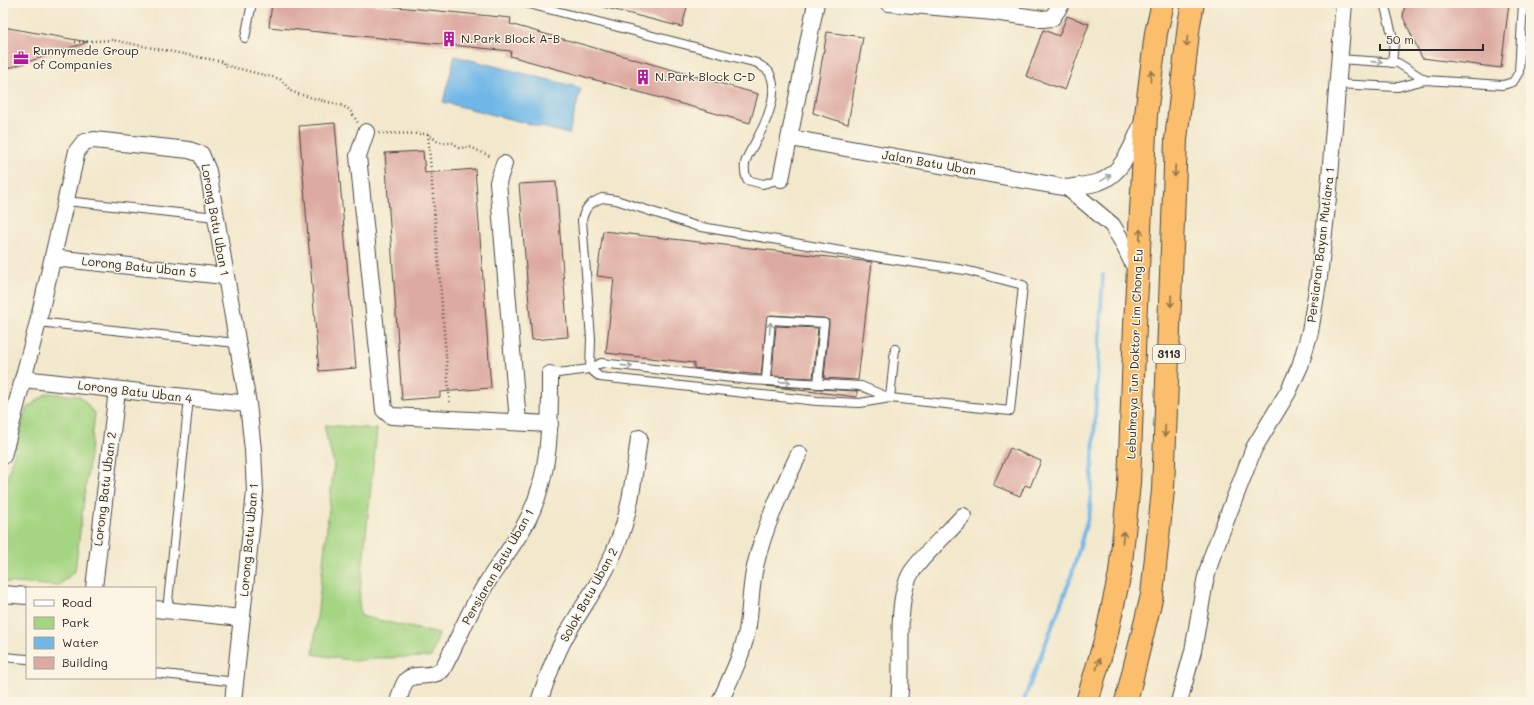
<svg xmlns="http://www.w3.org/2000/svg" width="1534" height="705" viewBox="0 0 1534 705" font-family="Mali,sans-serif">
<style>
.green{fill:#a5d583;stroke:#688057}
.water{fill:#70b7e7;stroke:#4e7189}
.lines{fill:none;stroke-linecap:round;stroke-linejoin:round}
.stream{stroke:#70b7e7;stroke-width:4}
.building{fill:#ddaaa2}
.lane-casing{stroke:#494743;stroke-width:10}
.street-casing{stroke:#494743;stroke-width:18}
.highway-casing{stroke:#494743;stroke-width:24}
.path{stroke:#494743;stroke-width:2.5;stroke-dasharray:1 3;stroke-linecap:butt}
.lane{stroke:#fff;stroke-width:8}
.street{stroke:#fff;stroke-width:16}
.highway{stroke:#fabe6d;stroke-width:22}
.oneway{stroke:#92744c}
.oneway2{stroke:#a0a0a0}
.labels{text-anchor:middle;stroke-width:3;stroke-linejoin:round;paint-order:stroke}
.shield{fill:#fcf5e5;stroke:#6a6863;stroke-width:1}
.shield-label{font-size:11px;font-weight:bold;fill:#2b2b2b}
.poi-label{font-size:12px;fill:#2b2b2b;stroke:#fcf5e5;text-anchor:start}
.street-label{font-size:12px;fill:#2b2b2b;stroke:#fcf5e5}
</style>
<rect width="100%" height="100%" fill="#fcf5e5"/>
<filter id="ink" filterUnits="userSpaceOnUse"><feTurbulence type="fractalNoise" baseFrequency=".025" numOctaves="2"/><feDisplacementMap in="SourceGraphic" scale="8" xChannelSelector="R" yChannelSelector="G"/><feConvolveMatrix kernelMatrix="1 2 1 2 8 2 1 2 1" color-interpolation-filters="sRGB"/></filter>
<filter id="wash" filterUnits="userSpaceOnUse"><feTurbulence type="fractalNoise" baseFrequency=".012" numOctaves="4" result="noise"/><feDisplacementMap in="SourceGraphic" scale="16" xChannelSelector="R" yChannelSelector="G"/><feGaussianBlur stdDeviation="0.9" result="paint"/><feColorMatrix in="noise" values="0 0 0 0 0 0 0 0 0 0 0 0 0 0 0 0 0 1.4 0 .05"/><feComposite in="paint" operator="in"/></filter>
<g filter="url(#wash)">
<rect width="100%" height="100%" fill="#f2e8cc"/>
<g class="green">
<polygon points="47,393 80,396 95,414 75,571 58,586 3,582 3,494 26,409"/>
<polygon points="326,425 377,429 359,602 361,616 439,634 431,657 376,658 356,661 313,654 334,464 324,427"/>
</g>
<polygon class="water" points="455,56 581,88 569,134 443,102"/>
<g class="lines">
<polyline class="stream" points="1023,702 1070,580 1090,511 1103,275"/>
</g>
<g id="blocks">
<g class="building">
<polygon points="272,3 356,3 511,18 510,24 758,94 750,123 510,56 511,51 269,27"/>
<polygon points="603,3 688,3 682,27 603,7"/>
<polygon points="1405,3 1509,3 1501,68 1422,58 1403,17"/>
<polygon points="1067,16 1089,24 1065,90 1026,76 1043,30 1059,36"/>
<polygon points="3,27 88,42 3,70"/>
<polygon points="827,32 863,37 848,124 813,113"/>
<polygon points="335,123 356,368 319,371 299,126"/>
<polygon points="423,151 425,173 475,169 491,388 440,392 440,397 402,400 385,153"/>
<polygon points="556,182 568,337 532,340 519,184"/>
<polygon points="603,231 872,262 858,380 824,378 829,324 829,320 824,318 771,315 767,317 761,375 694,368 694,363 606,353 614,278 597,276"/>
<polygon points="776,326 818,328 813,378 772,376"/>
<polygon points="767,386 818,389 857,391 857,397"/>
<polygon points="1010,448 1041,461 1030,487 1025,485 1020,496 993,485"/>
</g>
</g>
</g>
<g filter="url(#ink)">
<use href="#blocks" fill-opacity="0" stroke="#494743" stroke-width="1"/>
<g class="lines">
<g class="lane-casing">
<g id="lane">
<path d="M525 3 757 63C760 66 766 68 769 72 780 91 767 120 758 137 750 154 740 161 747 180L763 184 781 179"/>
<polyline points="1384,3 1394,42 1392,63"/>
<polyline points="245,38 252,3"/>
<polyline points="1338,59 1398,63 1425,80"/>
<polyline points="1336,84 1398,87 1425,80 1503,85 1513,82 1519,72 1523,3"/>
<path d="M602 198 616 200 696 226 882 258 965 270 1023 285 1010 411 890 398 860 403 817 401 600 377 590 369 591 339 582 220C585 207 590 203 602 198Z"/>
<polyline points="66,201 216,217"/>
<polyline points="38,322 236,343"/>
<polyline points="550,374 590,369 601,363 750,380 861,386 890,398"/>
<polyline points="766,380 771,320 824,323 818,384"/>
<polyline points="890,398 895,349"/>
<polyline points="167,611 189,398"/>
<polyline points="3,657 27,659"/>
<polyline points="155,673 236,682"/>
</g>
</g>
<g class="street-casing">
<g id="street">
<polyline points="889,3 994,12 1042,19 1052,18 1062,3"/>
<polyline points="366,132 358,156 384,410 391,416 550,424"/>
<path d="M790 138 1068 188C1078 186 1089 185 1099 182 1123 174 1133 144 1142 124"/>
<polyline points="504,164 498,182 518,422"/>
<polyline points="781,179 816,3"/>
<polyline points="1068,188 1112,225 1122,241 1137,272"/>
<polyline points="53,258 225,276"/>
<polyline points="23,379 248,404"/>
<polyline points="3,456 38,322 77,151 84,142 94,140 189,150 201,154 208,171 248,404 253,450 255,492 233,702"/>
<polyline points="94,588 117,390"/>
<polyline points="3,594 27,596"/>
<polyline points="155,609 241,618"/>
<path d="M398 702C400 696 402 686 406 681 414 671 429 680 442 670 456 645 466 618 480 594 495 567 516 544 529 517 551 472 550 423 550 374"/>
<path d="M539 702C546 680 554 658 565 637 582 607 604 578 617 545 631 511 634 474 639 438"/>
<path d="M720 702C730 679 742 656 747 631 751 610 750 588 755 567 764 527 781 491 799 454"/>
<path d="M899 702C904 667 893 597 913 570 928 550 947 534 963 516"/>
<polyline points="1179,702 1193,651 1205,581 1212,556 1254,448 1288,392 1300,366 1310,332 1319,277 1329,189 1344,3"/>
</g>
</g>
<g class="highway-casing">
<g id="highway">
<polyline points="1087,702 1106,637 1120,573 1129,483 1135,325 1146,115 1156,33 1163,3"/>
<polyline points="1126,702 1152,595 1163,490 1176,140 1189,24 1193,3"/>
</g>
</g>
<g class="path">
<polyline points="75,42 112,40 224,62 224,65 280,79 291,91 298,94 343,106 350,110 358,123"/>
<polyline points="379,133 428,134 437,141 444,143 454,143 459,148 470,147 492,157"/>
<polyline points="428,134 450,405"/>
</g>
<use href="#lane" class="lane"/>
<use href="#street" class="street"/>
<use href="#highway" class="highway"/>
</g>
<defs><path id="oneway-shaft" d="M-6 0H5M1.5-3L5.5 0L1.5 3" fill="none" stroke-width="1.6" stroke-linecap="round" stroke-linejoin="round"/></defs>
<g class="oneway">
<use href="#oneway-shaft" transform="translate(1187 41) rotate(96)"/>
<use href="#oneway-shaft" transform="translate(1151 76) rotate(-83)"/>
<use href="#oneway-shaft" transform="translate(1175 171) rotate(92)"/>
<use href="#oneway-shaft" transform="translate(1140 235) rotate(-87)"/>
<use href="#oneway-shaft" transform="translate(1171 301) rotate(92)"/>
<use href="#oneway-shaft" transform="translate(1165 431) rotate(92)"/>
<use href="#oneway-shaft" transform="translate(1123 537) rotate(-84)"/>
<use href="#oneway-shaft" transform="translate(1098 664) rotate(-74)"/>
</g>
<g class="oneway2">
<use href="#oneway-shaft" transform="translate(1377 62) rotate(4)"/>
<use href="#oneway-shaft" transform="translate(1106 178) rotate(-32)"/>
<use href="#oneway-shaft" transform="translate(770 328) rotate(-85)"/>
<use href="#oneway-shaft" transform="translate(627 366) rotate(6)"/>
<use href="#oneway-shaft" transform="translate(785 382) rotate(4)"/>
</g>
</g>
<defs>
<g id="building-bare" transform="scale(1.2)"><path d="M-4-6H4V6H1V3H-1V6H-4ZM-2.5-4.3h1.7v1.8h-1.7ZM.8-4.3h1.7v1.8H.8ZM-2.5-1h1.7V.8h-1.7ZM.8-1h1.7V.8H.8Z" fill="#b5179e" stroke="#fcf5e5" stroke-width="2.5" paint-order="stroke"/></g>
<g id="office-bare" transform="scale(1.2)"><path d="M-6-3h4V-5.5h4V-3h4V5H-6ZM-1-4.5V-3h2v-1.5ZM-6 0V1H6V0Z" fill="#b5179e" stroke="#fcf5e5" stroke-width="2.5" paint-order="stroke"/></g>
</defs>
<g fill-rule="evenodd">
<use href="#building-bare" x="449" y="39"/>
<use href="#office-bare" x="21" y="58"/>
<use href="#building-bare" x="643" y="77"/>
</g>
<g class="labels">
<rect class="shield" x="1153" y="345" width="32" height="18" rx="3"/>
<g class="shield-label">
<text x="1169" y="358">3113</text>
</g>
<g class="poi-label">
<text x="461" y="43">N.Park Block A-B</text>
<text x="33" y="55">Runnymede Group<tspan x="33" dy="14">of Companies</tspan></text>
<text x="655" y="81">N.Park Block C-D</text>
</g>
<g class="street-label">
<text transform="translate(929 163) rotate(10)" y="4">Jalan Batu Uban</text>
<text transform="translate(215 220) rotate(80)" y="4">Lorong Batu Uban 1</text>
<text transform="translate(1321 245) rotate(-83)" y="4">Persiaran Bayan Mutiara 1</text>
<text transform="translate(139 267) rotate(6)" y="4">Lorong Batu Uban 5</text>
<text transform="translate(1135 354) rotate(-88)" y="4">Lebuhraya Tun Doktor Lim Chong Eu</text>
<text transform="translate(135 392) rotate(7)" y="4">Lorong Batu Uban 4</text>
<text transform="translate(105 489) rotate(-83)" y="4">Lorong Batu Uban 2</text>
<text transform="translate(249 540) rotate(-85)" y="4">Lorong Batu Uban 1</text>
<text transform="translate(498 567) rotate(-60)" y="4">Persiaran Batu Uban 1</text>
<text transform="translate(589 595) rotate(-61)" y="4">Solok Batu Uban 2</text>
</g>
</g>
<rect width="1534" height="705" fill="none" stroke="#fcf5e5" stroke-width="16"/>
<rect x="26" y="587" width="130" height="92" fill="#fcf5e5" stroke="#a8a49b"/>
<rect x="34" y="600" width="20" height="6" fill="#ffffff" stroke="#a8a49b"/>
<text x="62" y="607" font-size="12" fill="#2b2b2b">Road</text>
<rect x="34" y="617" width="20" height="12" fill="#a5d583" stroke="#a8a49b"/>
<text x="62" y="627" font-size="12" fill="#2b2b2b">Park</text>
<rect x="34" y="637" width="20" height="12" fill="#70b7e7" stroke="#a8a49b"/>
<text x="62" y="647" font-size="12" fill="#2b2b2b">Water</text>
<rect x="34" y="657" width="20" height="12" fill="#ddaaa2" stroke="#a8a49b"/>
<text x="62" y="667" font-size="12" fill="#2b2b2b">Building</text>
<path d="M1380 44v6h103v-6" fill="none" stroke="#2b2b2b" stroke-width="2"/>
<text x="1386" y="44" font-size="12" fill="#2b2b2b" stroke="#fcf5e5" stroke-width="3" paint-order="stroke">50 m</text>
</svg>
